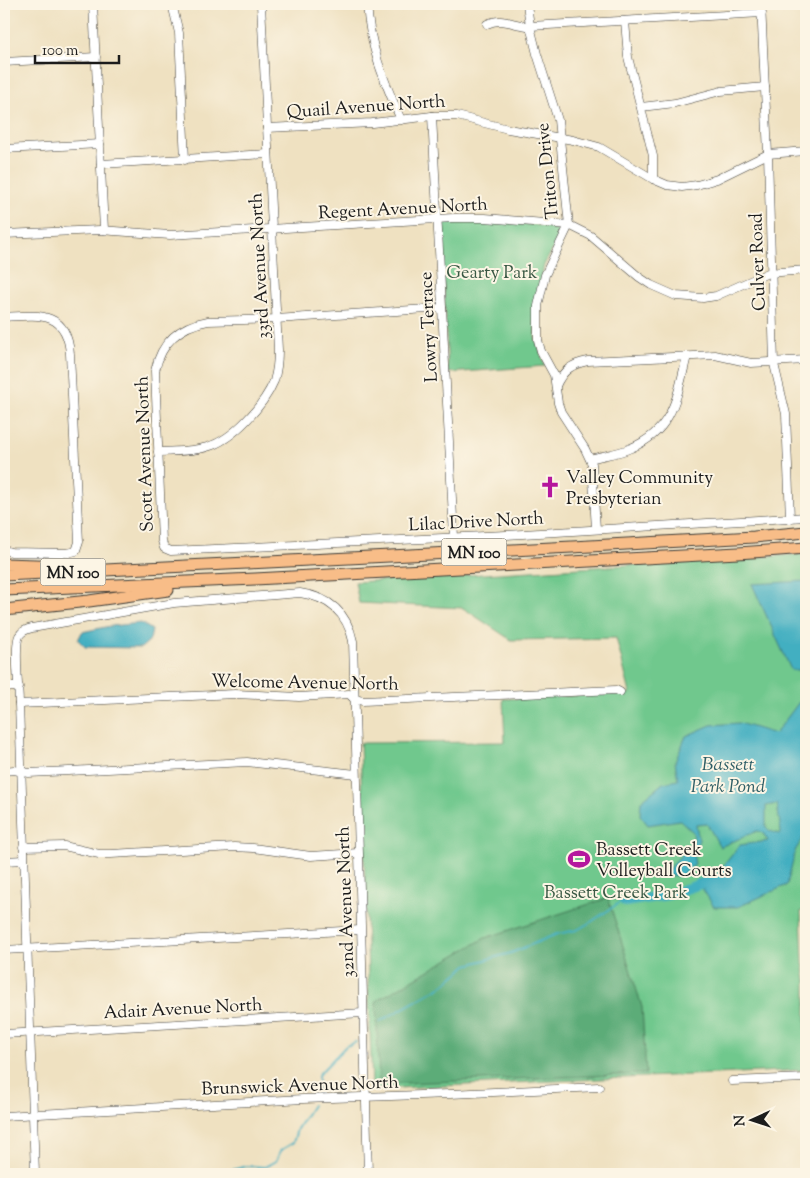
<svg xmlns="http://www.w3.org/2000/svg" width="810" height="1178" viewBox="0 0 810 1178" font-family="'Sorts Mill Goudy',serif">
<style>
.green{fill:#70c88d;stroke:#467254}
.forest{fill:#5cac78;stroke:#3c644a}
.water{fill:#43afc1;stroke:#30666e;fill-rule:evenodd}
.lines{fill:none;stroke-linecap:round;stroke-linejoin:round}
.stream{stroke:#43afc1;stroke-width:2}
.river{stroke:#43afc1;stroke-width:10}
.minor-casing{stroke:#3c3a35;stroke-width:9}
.highway-casing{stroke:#3c3a35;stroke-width:13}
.minor{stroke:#fff;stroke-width:8}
.highway{stroke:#f8bd88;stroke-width:11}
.labels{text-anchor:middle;stroke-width:4;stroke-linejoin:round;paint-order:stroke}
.shield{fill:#fcf5e5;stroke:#5f5d58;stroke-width:1}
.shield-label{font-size:16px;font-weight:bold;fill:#1c1c1c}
.street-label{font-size:18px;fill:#1c1c1c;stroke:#fcf5e5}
.park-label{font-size:18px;fill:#395844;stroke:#fcf5e5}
.poi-label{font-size:18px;fill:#1c1c1c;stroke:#fcf5e5;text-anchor:start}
.water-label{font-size:19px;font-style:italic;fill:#2e5e66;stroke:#fcf5e5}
</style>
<rect width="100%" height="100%" fill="#fcf5e5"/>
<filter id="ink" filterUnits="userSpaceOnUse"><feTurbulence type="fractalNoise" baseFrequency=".02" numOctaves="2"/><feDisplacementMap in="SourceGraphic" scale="10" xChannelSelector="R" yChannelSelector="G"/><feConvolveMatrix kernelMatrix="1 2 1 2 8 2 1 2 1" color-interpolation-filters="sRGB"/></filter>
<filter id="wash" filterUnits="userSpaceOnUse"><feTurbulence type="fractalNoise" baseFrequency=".0096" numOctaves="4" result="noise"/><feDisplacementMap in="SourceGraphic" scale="20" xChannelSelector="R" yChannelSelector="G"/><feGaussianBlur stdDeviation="1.12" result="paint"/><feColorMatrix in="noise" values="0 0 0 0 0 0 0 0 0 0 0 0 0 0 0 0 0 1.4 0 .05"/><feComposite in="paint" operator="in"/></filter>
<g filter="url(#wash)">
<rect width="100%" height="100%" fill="#efe1c1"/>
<g class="green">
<path d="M462 220C478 221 551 223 560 231L559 238 544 265 535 312V337L545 366 448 373 441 227 446 222Z"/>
<polygon points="806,554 806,910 801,911 803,963 806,980 806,1070 372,1089 360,743 505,742 503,699 630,693 616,638 511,640 463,608 359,603 355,582"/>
</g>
<polygon class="forest" points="608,898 642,1007 646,1074 379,1084 376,1001 485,938"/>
<g class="water">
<polygon points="806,581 806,668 803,670 791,670 752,584"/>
<polygon points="141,623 152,630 150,640 141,648 85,647 78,640 82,632 110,626"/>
<path d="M799 702 806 703V833L795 851 787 885 738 907H714L697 880 716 875 740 845 768 841 763 833 757 831 720 847 707 824 696 825 699 840 693 853 695 864 681 876 663 875 694 841 693 832 680 820 648 825 640 815 641 801 663 783 678 780 675 762 686 736 711 725 739 723 775 734ZM777 804 781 832 780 834 770 831 766 827V806Z"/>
</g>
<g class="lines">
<g class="stream">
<polyline points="379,1022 442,986 467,965 511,953 557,934 577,930 591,922 619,903 625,902"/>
<polyline points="318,1094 318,1075 346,1046 356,1042"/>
<polyline points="201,1174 228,1171 247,1166 265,1167 276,1161 281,1150 293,1143 297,1129 312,1105"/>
</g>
<polyline class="river" points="625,902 668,895 712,880"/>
</g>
</g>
<g filter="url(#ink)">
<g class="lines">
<g class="minor-casing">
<g id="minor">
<polyline points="93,4 104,230"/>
<polyline points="172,4 179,33 185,160"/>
<path d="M367 4C370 49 384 80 401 120"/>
<polyline points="527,4 530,26 537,54 558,120 569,225 545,275 538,306 538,340 541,351 554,375 558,403 561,412 585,449 592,464 596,529"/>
<polyline points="761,4 768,154 774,364 786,414 790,519"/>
<polyline points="625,21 628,57 653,156 653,179"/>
<path d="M487 24C502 16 514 26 530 26L762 13"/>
<polyline points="4,62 96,57"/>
<polyline points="641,107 675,103 721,91 765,87"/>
<polyline points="432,116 454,537"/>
<polyline points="267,128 372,123 432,116 457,116 508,129 573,140 599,147 653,179 667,185 682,187 697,185 717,179 768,154 806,151"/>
<polyline points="4,149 100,144"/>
<polyline points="101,164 268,154"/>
<polyline points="4,234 100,230 170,235 453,218 485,218 569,225 591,236 639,277 651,285 676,296 703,298 716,296 768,273 806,270"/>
<path d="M442 308 276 319 208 321C179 326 161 343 155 371L162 541 164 548 171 551 506 535 806 517"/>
<path d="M4 317C38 315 67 310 70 354L79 542 76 551 68 553 11 552 4 550"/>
<path d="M556 386C563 370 572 364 588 361L715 355 751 363 806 360"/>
<path d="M158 452C174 451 192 452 207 447 233 440 264 405 274 381 277 371 278 361 278 350L261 4"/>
<path d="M590 459C604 455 618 454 631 448 674 430 677 396 687 356"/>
<polyline points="4,687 19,687"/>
<polyline points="19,704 235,694 299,697 349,694 354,699 363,701 616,690 620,692"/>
<polyline points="4,771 14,770 29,773 247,762 356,774"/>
<polyline points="23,847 64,846 99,854 111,854 234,847 253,848 311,856 358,853"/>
<polyline points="4,861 24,860"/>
<polyline points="4,950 360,930"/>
<polyline points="4,1034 363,1013"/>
<polyline points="732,1081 806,1078"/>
<polyline points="4,1116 303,1099 450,1094 599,1087"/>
<path d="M35 1174 19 704C19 690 14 647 19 636 22 631 27 629 32 628L174 603 300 593C329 597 347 613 353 641L368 1174"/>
</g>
</g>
<g class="highway-casing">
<g id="highway">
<polyline points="4,564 68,566"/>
<polyline points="4,575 572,547 754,537 806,532"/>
<polyline points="4,590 255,579 738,553 806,548"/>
<polyline points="4,610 89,601 168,590"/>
</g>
</g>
<use href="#minor" class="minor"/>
<use href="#highway" class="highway"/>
</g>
</g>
<defs>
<g id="church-bare" transform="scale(1.725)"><path d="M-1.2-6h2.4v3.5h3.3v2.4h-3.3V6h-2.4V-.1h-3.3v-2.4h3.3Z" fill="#b5179e" stroke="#fcf5e5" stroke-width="2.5" paint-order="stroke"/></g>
<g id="stadium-bare" transform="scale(1.725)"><path d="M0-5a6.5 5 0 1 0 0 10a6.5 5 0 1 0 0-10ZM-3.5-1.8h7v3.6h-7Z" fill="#b5179e" stroke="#fcf5e5" stroke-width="2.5" paint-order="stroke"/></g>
</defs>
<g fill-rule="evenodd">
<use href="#church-bare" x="550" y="487"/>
<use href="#stadium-bare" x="579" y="859"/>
</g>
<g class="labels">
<g class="shield">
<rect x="441.5" y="538.5" width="65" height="27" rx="4"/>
<rect x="40.5" y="558.5" width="65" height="27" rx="4"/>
</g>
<g class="shield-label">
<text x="474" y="558">MN 100</text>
<text x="73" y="578">MN 100</text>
</g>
<g class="street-label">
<text transform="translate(366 106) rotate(-4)" y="6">Quail Avenue North</text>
<text transform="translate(547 171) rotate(-96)" y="6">Triton Drive</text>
<text transform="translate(403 208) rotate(-3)" y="6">Regent Avenue North</text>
<text transform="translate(757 262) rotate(-92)" y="6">Culver Road</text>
<text transform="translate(259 266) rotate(-93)" y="6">33rd Avenue North</text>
<text transform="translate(428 327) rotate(-93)" y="6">Lowry Terrace</text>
<text transform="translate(144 454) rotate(-92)" y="6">Scott Avenue North</text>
<text transform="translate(476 521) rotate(-3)" y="6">Lilac Drive North</text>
<text transform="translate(305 682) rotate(1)" y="6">Welcome Avenue North</text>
<text transform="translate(345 902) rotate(-92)" y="6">32nd Avenue North</text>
<text transform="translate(183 1008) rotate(-3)" y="6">Adair Avenue North</text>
<text transform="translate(300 1085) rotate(-2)" y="6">Brunswick Avenue North</text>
</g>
<g class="park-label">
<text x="492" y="278">Gearty Park</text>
<text x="616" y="898">Bassett Creek Park</text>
</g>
<g class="poi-label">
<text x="566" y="483">Valley Community<tspan x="566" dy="21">Presbyterian</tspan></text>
<text x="596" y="855">Bassett Creek<tspan x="596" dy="21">Volleyball Courts</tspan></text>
</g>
<g class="water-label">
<text x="728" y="770">Bassett<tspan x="728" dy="22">Park Pond</tspan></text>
</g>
</g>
<rect width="810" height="1178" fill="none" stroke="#fcf5e5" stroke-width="20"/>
<g transform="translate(752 1120) rotate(267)" stroke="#fcf5e5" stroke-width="4" paint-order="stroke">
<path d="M0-4L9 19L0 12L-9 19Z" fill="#1c1c1c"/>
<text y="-8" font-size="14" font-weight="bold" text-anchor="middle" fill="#1c1c1c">N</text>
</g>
<path d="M35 55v8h84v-8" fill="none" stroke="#1c1c1c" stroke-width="2.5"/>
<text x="42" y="55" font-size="15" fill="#1c1c1c" stroke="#fcf5e5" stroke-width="4" paint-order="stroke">100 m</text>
</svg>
